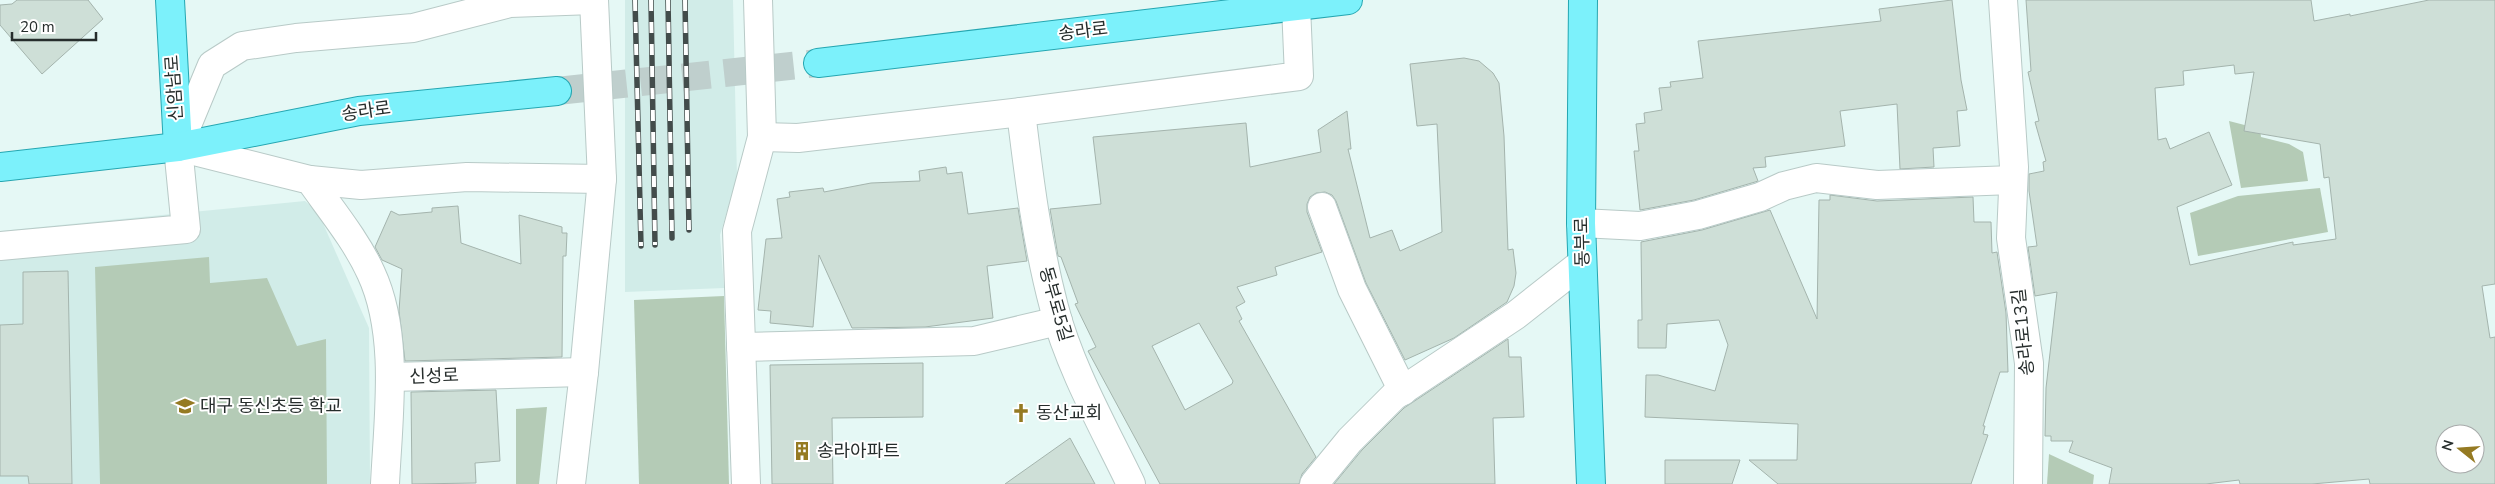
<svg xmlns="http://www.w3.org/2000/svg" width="2495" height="484" viewBox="0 0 2495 484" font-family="'Nunito Sans','Noto Sans KR',sans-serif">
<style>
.built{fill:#d1ece8}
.green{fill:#b4cbb6}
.building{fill:#cedfd7;stroke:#a4b4ad;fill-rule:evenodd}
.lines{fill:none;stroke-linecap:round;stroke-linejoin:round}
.major-tunnel{stroke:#bfcfcd;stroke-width:28;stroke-dasharray:28 14;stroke-linecap:butt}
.minor-casing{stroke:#b8cac7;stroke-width:30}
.major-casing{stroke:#25a6b1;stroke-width:30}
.minor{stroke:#fff;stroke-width:28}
.major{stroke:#7cf1fb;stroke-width:28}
.rail-casing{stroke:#434c4b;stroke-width:5.5}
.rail{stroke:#fff;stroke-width:4;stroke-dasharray:11;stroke-linecap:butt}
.labels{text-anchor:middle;stroke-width:4;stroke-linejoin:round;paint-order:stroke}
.street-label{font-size:18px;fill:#262d2c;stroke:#fff}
.poi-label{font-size:18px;fill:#262d2c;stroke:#fff;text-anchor:start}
</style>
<rect width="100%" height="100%" fill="#e5f8f5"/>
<g class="built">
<polygon points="625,0 733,0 737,177 720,235 724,288 625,292"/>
<polygon points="305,201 318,212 369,328 370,484 0,484 0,231"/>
</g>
<g class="green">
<polygon points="2229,121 2260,129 2261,137 2289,144 2303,152 2308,181 2241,188"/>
<polygon points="2320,188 2328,232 2198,256 2190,213 2238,196"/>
<polygon points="209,257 210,283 267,278 297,346 326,339 327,484 100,484 95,267"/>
<polygon points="724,296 729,484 639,484 634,300"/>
<polygon points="547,407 539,484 516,484 516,409"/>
<polygon points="2049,454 2094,475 2093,484 2047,484"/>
</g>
<g class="building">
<polygon points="17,0 88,0 103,19 42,74 0,25 0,5 12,4"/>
<polygon points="1952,0 1961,80 1967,110 1957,111 1960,146 1933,148 1934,167 1900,169 1897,104 1840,111 1845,146 1765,157 1766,167 1753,168 1758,181 1755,182 1694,200 1640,210 1634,151 1639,151 1636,124 1645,123 1644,113 1662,110 1659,88 1671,87 1670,82 1703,78 1698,41 1881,21 1879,9"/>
<path d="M2026 0H2311L2314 21 2350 14V16L2429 0H2495V284L2482 286 2490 338 2495 337V484H2370L2369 479 2312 484H2240L2239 480 2206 484H2109L2112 468 2069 452 2073 441H2051V436H2045L2046 388 2057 292 2035 296 2028 247 2037 246 2029 191V174L2044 171 2043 162 2046 161 2035 122 2039 121 2028 72 2031 71ZM2234 65 2235 74 2254 72 2244 131 2320 144 2324 178 2329 177 2336 239 2293 245V242L2190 265 2177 207 2232 185 2209 132 2170 149 2166 138 2158 140 2155 88 2184 85 2183 71ZM2445 434H2475V464H2445Z"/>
<path d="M1464 58 1479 61 1493 73 1499 83 1504 136 1508 250 1513 249 1516 273 1514 286 1507 302 1454 338 1405 360 1366 283 1336 201 1332 195 1325 192 1316 193 1310 197 1307 204V212L1322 252 1275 267 1277 275 1237 287 1245 302 1236 307 1242 319 1239 321 1316 457 1302 474 1299 484H1160L1088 351 1096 347 1075 304 1078 303 1061 257 1058 256 1050 209 1101 204 1093 137 1246 123 1250 167 1321 152 1318 130 1347 111 1351 149H1348L1370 238 1392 230 1400 251 1442 232 1437 124 1417 126 1410 64ZM1199 323 1233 381 1232 384 1185 410 1152 346Z"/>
<polygon points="946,167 947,174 962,172 968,214 1018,208 1027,261 987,266 993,318 925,327 852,328 819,255 813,327 770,323 771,311 758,310 766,239 782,238 777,199 790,197 789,192 823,188 824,192 871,183 920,181 919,171"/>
<polygon points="1830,195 1877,201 1973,197 1974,222 1991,222 1992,253 1997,252 2006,313 2008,372 2000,372 1983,426 1985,426 1983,434 1988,435 1971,484 1778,484 1749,460 1797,460 1798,424 1645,417 1646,375 1658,375 1715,391 1728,345 1719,320 1667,324 1666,348 1638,348 1638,320 1642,320 1641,242 1702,230 1770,210 1817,319 1819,200 1830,200"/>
<polygon points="458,206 461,243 521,264 519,215 562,227 562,233 567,233 566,256 563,256 562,357 405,361 399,311 402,269 382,260 375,247 391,211 399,215 432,212 432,208"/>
<polygon points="68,271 72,484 29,484 28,476 0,476 0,325 23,324 23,272"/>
<polygon points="1508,339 1509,357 1521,357 1524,417 1493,418 1495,484 1334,484 1362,450 1404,408"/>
<polygon points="923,363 923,417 832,418 833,484 772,484 770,365"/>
<polygon points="496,390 500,461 475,463 476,483 412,484 411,392"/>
<polygon points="1070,438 1095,484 1005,484"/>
<polygon points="1665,460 1740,460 1732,484 1665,484"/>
</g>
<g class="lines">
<polyline class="major-tunnel" points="557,91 818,63"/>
<g class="minor-casing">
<g id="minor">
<polyline points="2003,0 2014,167 2011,238 2029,363 2028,484"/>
<path d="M1021 112C1029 178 1037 243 1054 307 1069 366 1104 428 1131 484"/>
<polyline points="762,137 798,138 1021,112 1299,76 1296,6"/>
<path d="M178 147 310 180C331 210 356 240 371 273 400 335 388 418 385 484"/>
<polyline points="310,180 361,185 467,177 602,179"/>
<polyline points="1322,207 1352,289 1403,391"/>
<polyline points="1581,223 1640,226 1698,215 1760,197 1784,186 1816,178 1877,185 2013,180"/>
<polyline points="0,246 186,229 178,147 212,65 242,46 296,38 413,28 510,3 593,0"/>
<polyline points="741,347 974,341 1058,321"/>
<polyline points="390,377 584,372"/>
<polyline points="571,484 584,372 602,179 594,0"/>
<polyline points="746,484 737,231 762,137 758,0"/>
<polyline points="1314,484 1350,440 1394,396 1516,315 1582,263"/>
</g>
</g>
<g class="major-casing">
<g id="major">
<polyline points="170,0 178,147"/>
<polyline points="1583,0 1581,223 1591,484"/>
<polyline points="818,63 1348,0"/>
<polyline points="0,167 178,147 359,111 557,91"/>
</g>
</g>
<use href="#minor" class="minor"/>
<use href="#major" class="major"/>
<g class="rail-casing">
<g id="rail">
<polyline points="635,0 641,246"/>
<polyline points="651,0 655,245"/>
<polyline points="668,0 672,238"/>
<polyline points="685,0 689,230"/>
</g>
</g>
<use href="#rail" class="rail"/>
</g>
<defs>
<g id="school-bare" transform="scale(1.5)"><path d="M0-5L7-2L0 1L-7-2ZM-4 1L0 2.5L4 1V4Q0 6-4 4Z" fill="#957a22" stroke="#fff" stroke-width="2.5" paint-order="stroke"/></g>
<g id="church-bare" transform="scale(1.5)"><path d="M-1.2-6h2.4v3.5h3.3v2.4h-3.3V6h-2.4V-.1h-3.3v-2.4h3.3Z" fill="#957a22" stroke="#fff" stroke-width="2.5" paint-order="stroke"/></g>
<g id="building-bare" transform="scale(1.5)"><path d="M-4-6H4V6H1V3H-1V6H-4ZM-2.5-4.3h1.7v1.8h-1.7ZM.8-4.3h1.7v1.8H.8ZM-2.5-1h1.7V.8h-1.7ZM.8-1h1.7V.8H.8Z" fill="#957a22" stroke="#fff" stroke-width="2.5" paint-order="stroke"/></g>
</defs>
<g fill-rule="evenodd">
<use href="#school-bare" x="185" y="406"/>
<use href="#church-bare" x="1021" y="413"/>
<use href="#building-bare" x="802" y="451"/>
</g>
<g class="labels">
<g class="street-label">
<text transform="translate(1083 31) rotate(-7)" y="6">송라로</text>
<text transform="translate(174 88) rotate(-94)" y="6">신암남로</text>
<text transform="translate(366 111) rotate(-8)" y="6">송라로</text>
<text transform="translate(1582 242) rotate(-91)" y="6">동부로</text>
<text transform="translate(1056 304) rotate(74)" y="6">동부로5길</text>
<text transform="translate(2023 332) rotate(-96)" y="6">송라로13길</text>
<text transform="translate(434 376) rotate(-2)" y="6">신성로</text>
</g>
<g class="poi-label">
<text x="200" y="412">대구 동신초등 학교</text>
<text x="1036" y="419">동산교회</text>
<text x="817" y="457">송라아파트</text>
</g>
</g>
<g transform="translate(2460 449) rotate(287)"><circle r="24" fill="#ffffff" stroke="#a8abab"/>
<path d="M0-4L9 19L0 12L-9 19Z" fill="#957a22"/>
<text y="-8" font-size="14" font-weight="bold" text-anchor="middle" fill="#262d2c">N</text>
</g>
<path d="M12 32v8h84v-8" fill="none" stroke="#262d2c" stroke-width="2.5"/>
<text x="20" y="32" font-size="15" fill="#262d2c" stroke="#ffffff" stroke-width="4" paint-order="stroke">20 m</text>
</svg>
